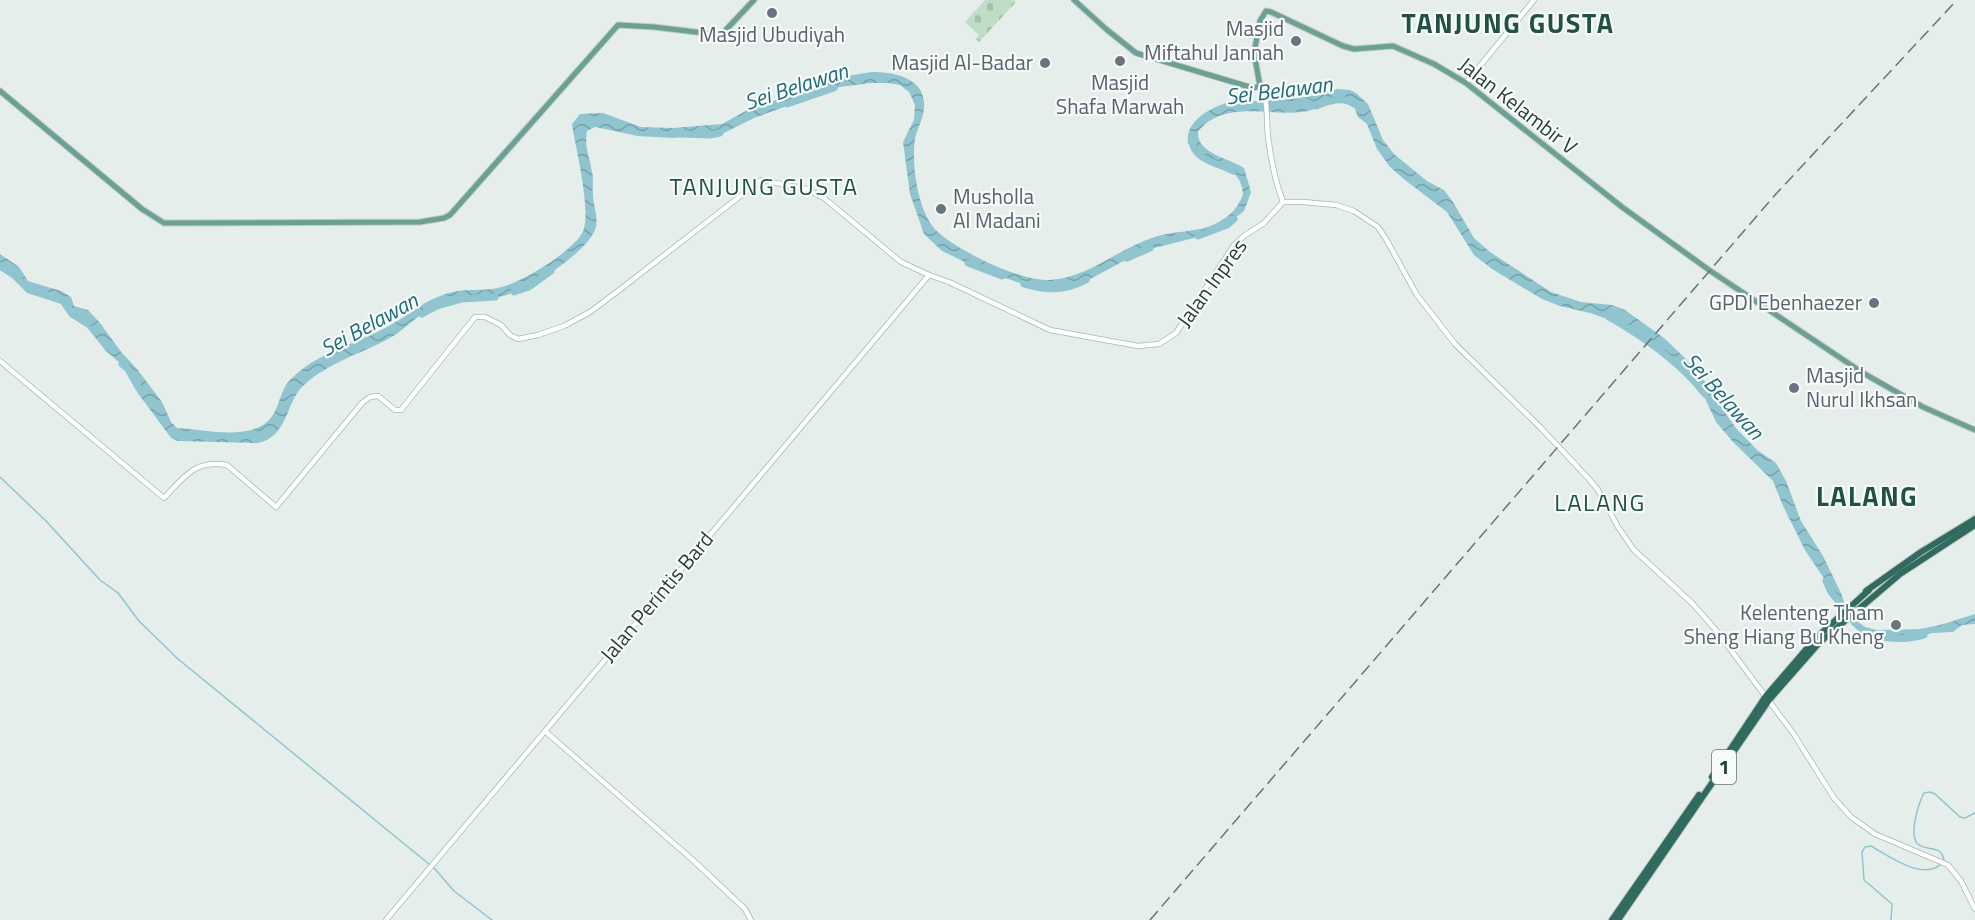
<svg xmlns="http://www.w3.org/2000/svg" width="1975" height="920" viewBox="0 0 1975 920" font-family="'Titillium Web',sans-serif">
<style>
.cemetery{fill:url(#cemetery-stones)}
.water{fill:url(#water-waves)}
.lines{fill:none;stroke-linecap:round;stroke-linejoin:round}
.stream{stroke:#90c5d0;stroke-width:1.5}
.river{stroke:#90c5d0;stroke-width:7}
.secondary-casing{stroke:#a4b9b2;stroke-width:6}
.primary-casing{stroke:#c2c9c7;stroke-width:7}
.highway-casing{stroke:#c2c9c7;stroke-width:8}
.secondary{stroke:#fff;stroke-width:4.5}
.primary{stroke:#6ba194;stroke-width:5}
.highway{stroke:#316a5f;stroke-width:6}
.rail{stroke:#5f7a73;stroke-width:1.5;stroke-dasharray:12 6;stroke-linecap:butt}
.worship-dot{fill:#6b7280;stroke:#f6faf8;stroke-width:2}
.labels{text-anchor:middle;stroke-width:4.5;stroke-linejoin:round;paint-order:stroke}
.shield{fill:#f6faf8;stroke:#647772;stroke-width:1.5}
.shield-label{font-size:20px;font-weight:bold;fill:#253f38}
.worship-label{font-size:21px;fill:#5b616d;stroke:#f6faf8;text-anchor:end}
.street-label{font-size:21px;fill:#253f38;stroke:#f6faf8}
.water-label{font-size:22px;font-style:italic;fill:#206a79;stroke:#f6faf8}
.quarter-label{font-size:24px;letter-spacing:1.5px;fill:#215145;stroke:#f6faf8}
.district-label{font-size:27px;font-weight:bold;letter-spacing:1.5px;fill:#215145;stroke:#f6faf8}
</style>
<defs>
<pattern id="cemetery-stones" width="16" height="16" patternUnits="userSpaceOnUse" patternTransform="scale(1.5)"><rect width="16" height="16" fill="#bfdec7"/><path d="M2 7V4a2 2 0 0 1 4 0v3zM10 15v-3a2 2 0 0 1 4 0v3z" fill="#a4c0ac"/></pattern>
<pattern id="water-waves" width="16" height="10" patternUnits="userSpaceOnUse" patternTransform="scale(1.5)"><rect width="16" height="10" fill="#90c5d0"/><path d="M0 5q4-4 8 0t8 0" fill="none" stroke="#75a1aa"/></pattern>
</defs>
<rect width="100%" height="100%" fill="#e5eeea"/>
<polygon class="cemetery" points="985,0 1014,0 1016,2 979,42 976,39 979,35 965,22"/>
<path class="water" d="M872 72C895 72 927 78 924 109 923 119 917 129 915 139 911 164 918 216 939 233 961 252 1021 282 1050 280 1088 278 1119 248 1155 237 1175 230 1198 233 1217 223 1230 216 1238 208 1243 194 1242 164 1205 163 1188 143 1185 122 1208 109 1226 103L1291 99 1317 95 1337 89 1350 90 1356 93 1368 104 1383 140 1394 154 1427 181 1444 190 1453 202 1474 238 1490 252 1551 292 1581 302 1612 305 1625 310 1664 338 1685 358 1711 389 1720 405 1735 427 1757 450 1776 463 1786 481 1801 521 1823 556 1841 593 1845 605 1858 622 1865 627 1877 630 1920 629 1940 625 1975 614V624L1962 625 1953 632 1932 633 1920 637H1872L1861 633 1852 625 1841 609 1839 601 1805 550 1783 506 1773 481 1733 442 1716 422 1703 394 1694 380 1656 348 1619 323 1590 313 1560 306 1542 299 1492 269 1474 255 1447 212 1405 180 1390 167 1377 149 1367 124 1358 117 1354 106 1342 99C1327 99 1322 108 1308 111 1273 118 1224 98 1198 132 1197 154 1229 158 1244 168L1251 192 1244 211 1226 225 1206 235 1142 251 1083 283 1053 289 1025 285 973 266 942 251 924 234 910 194 903 142 914 120 915 105 909 92 900 85 888 83H870L840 87 754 118 722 134 673 138 638 136 595 127 587 131C584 146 590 158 592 172 594 179 592 187 593 194 593 208 601 221 593 234 578 259 520 297 491 298 473 300 453 296 437 305 429 310 421 314 414 320 405 327 398 334 388 339 360 354 328 363 304 385 285 402 289 436 258 443L178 441 171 438 137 392 130 372 105 350 66 301 52 294 29 287 0 266V254L19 267 28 281 61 291 71 297 74 306 88 310 100 323 122 353 137 369 162 402 171 422 177 428C202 429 230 437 254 429 282 420 275 396 290 380 318 352 351 346 385 328 404 319 419 304 440 296 462 287 476 292 498 288 520 284 568 254 581 235 594 218 575 147 572 124L580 114 603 113 641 127 673 128 722 124 753 107 793 95 833 78Z"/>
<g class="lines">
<g class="stream">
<polyline points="0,477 46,521 100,580 118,593 139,621 178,659 435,869 454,891 492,920"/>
<path d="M1891 920 1892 904 1864 880 1862 852 1865 847 1871 846C1889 856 1926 884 1944 861 1942 844 1927 852 1918 844 1908 836 1919 802 1924 793L1930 792 1935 794 1960 817 1965 818 1975 813"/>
</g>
<g class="river">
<polyline points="787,104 834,88"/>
<path d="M1316 106C1329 101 1342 96 1354 104"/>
<polyline points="683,134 710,135 720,133"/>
<path d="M1192 140C1193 160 1218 163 1233 171"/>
<polyline points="1198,236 1227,225 1234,219"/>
<polyline points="1127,258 1150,248"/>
<polyline points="968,263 1002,276"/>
<polyline points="0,266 14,275 29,290 63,301 72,314 88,324"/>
<path d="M1024 284C1045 291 1066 291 1086 280"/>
<polyline points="514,292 529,287 551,271"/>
<polyline points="422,314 437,306 462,299 495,297"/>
<path d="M1609 317C1644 337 1680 362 1705 394"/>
<polyline points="122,364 128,369 138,387"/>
<polyline points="1826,581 1831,592 1845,609"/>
<path d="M1879 636C1894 640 1909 639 1924 635"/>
</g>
<g class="secondary-casing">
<g id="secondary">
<polyline points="1466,83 1534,0"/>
<path d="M1260 86C1269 100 1266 120 1268 137 1271 160 1275 181 1283 202"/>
<polyline points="1283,202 1303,202 1336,205 1354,211 1378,227 1386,239 1417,295 1455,344 1540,427 1589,479 1598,490 1618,527 1634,550 1692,603 1715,629 1793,733 1834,798 1851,817 1875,834 1948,865 1961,881 1975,909"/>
<path d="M0 361 164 498C184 477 195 459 227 465L276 507 362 403 370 397 378 396 395 410H401L475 317H485L501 325 510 335 518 339 538 335 564 326 590 312 622 288 761 180 807 189 824 198 901 262 929 275 949 282 1050 330 1138 346 1159 344 1176 333 1234 245 1244 236 1264 223 1283 202"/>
<polyline points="545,731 695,862 745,909 751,920"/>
<polyline points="386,920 929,275"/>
</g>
</g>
<g class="primary-casing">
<g id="primary">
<polyline points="1074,0 1106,29 1136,53 1253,88 1260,86 1254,53 1260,21 1266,11 1271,12 1343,46 1354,49 1393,46 1434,64 1466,83 1622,207 1709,270 1863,373 1923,407 1975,430"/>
<polyline points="0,91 142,209 164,223 420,222 444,218 450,215 618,25 654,27 721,35 754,0"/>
</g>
</g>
<g class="highway-casing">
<g id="highway">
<polyline points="1866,591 1921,552 1975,519"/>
<polyline points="1712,777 1766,696 1816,638 1869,590"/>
<polyline points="1612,920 1699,795"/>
<polyline points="1618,920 1769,700 1819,643 1900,574 1975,525"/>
</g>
</g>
<use href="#secondary" class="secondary"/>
<use href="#primary" class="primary"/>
<use href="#highway" class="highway"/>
<polyline class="rail" points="1150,920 1775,195 1957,0"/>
</g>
<g class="worship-dot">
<circle cx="772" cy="13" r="6"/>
<circle cx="1296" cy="41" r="6"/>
<circle cx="1120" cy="61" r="6"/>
<circle cx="1045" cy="63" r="6"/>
<circle cx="941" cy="209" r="6"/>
<circle cx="1874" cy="303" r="6"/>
<circle cx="1794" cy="388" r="6"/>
<circle cx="1896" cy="625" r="6"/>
</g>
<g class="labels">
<rect class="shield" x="1712" y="750" width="24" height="34" rx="4.5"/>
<g class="shield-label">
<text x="1724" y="774">1</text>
</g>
<g class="worship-label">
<text x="1284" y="36">Masjid<tspan x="1284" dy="24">Miftahul Jannah</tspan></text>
<text x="772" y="42" text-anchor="middle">Masjid Ubudiyah</text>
<text x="1033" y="70">Masjid Al-Badar</text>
<text x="1120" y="90" text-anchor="middle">Masjid<tspan x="1120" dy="24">Shafa Marwah</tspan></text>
<text x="953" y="204" text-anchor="start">Musholla<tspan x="953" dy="24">Al Madani</tspan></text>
<text x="1862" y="310">GPDI Ebenhaezer</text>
<text x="1806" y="383" text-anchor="start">Masjid<tspan x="1806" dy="24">Nurul Ikhsan</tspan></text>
<text x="1884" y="620">Kelenteng Tham<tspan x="1884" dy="24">Sheng Hiang Bu Kheng</tspan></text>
</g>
<g class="street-label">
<text transform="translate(1518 106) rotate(38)" y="7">Jalan Kelambir V</text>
<text transform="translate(1212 283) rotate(-54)" y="7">Jalan Inpres</text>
<text transform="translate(657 597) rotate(-50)" y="7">Jalan Perintis Bard</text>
</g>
<g class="water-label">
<text transform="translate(796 86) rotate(-18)" y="8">Sei Belawan</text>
<text transform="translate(1279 90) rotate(-7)" y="8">Sei Belawan</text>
<text transform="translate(369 324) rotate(-29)" y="8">Sei Belawan</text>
<text transform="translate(1724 396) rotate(48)" y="8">Sei Belawan</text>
</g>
<g class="quarter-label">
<text x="764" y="195">TANJUNG GUSTA</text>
<text x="1600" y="511">LALANG</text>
</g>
<g class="district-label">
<text x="1508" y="33">TANJUNG GUSTA</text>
<text x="1867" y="506">LALANG</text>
</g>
</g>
</svg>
